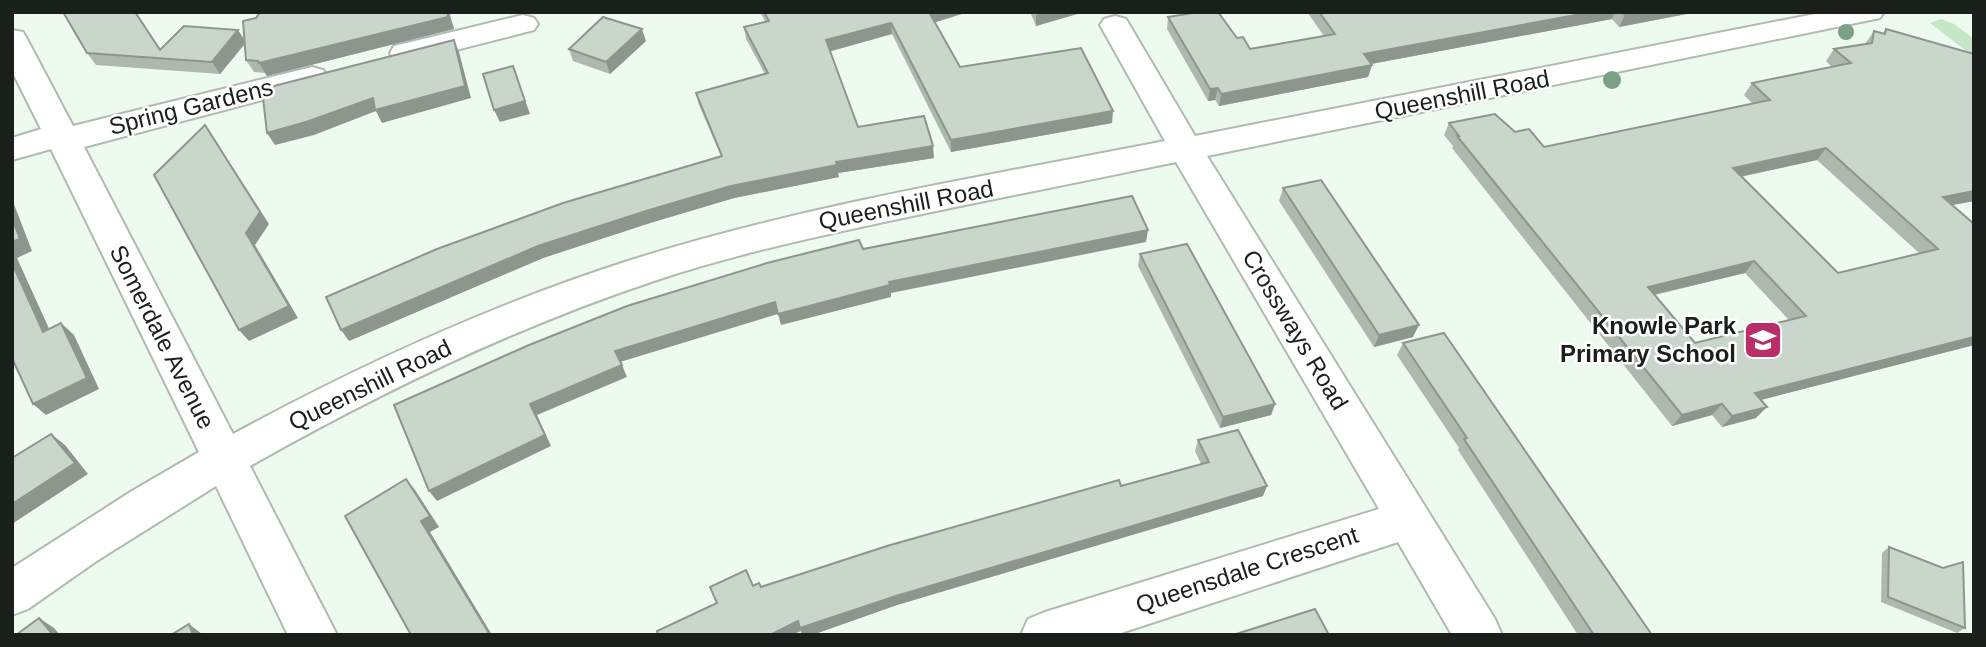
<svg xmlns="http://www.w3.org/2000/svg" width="1986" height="647" viewBox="0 0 1986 647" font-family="Helvetica,sans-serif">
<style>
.green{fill:#c6e6c8}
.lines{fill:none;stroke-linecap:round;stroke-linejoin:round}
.street-casing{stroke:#afbbb0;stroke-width:4}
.street{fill:#fff;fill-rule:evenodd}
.tree{fill:#7ca083}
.wall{fill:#aeb8af;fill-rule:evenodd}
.shaded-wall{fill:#8d968e}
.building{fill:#cad6cb;stroke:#8d968e;stroke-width:2;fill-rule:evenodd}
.labels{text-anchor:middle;stroke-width:5;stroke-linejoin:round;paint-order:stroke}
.street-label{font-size:24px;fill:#1b1f1b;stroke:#fff}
.poi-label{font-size:24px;font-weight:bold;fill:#1b1f1b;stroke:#fff;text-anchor:end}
</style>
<rect width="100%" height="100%" fill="#edfaee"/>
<polygon class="green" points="1941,19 1954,24 1974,39 1974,57 1930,23"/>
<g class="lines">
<g class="street-casing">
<g id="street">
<path d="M1825 12H1884L1880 18 1207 156 1495 619 1502 635H1452L1398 542 1115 635H1021L1028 619 1045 612 1379 509 1176 162C1090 180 1003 197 917 215 829 234 740 252 654 281 513 328 379 393 250 466L337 635H288L216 486 95 562 28 609 12 615V568L132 491 199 452 51 149 12 160V138L41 129 12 71V30L23 32 27 39 73 126 312 67 323 70 328 77 323 84 84 147 233 434C360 365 493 304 631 260 805 205 986 176 1165 141L1100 25 1104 19 1115 16 1126 19 1195 136Z"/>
<polygon points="523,15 534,18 538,24 534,30 405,63 394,60 390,53 394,46"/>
</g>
</g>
<use href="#street" class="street"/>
</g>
<g class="tree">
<circle cx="1846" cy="32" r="8"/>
<circle cx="1612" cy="80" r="9"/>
</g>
<g class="wall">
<polygon points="63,12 136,12 161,50 245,40 260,12 449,12 454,29 267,76 265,73 254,72 246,60 245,44 220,74 96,65 87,53"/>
<polygon points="760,12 968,12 935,22 960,67 1112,123 951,152 892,34 830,51 858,127 934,158 838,173 839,177 734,198 650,223 543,258 349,341 721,156 699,105 696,93 765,74 746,39 744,27 765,21"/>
<polygon points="1030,12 1084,12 1036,26"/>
<polygon points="1307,12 1697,12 1619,27 1612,19 1371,64 1372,65 1368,77 1219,106 1215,100 1208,101 1167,29 1168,17 1237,38 1250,49 1324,36"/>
<path d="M1886 29 1974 54V201L1952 205 1974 224V345L1761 400 1756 418 1722 427 1712 415 1672 426 1452 148 1453 146 1444 135 1449 123 1515 132 1544 147 1753 104 1744 95 1752 83 1832 67 1826 61 1834 49 1865 44 1874 31 1883 33ZM1817 160 1919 253 1838 273 1741 177ZM1745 273 1789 320 1695 343 1655 295Z"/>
<polygon points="646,41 610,74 573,61 569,49"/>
<polygon points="1283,188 1413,337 1374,347 1279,201"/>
<polygon points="1140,254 1275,404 1271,415 1220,428 1138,266"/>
<polygon points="1403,343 1652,635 1578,635 1458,450 1459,448 1397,355"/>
<polygon points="1198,440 1263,496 897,605 812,635 802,635 801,631 753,586 761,587 1201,464 1195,451"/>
<polygon points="1889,547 1965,628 1957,633 1881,602 1882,553"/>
</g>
<g class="shaded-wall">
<polygon points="447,12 449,12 454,29 267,76 259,63"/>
<polygon points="929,12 968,12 930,24"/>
<polygon points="1045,12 1084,12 1036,26 1036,15"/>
<polygon points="1592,12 1615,12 1612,19 1360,66 1364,54"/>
<polygon points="1640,12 1697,12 1619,27 1625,15"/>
<polygon points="891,23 892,34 828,52 826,40"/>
<polygon points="642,29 646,41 610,74 606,62"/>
<polygon points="238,30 246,42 220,74 212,62"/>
<polygon points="454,40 459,52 471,98 382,123 376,111 314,135 275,145 267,133"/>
<polygon points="1372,65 1368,77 1219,106 1221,94"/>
<polygon points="513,66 530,114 500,122 494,110"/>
<polygon points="1218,88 1215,100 1208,101 1210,89"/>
<polygon points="1113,111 1112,123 951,152 951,140"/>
<polygon points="205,125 269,224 255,245 298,318 249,341 239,330 246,233"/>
<polygon points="933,146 934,158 838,173 839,177 734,198 650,223 543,258 349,341 341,330 538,246 646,211 731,186 836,162"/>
<polygon points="1826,148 1817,160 1724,180 1733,168"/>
<polygon points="1974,191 1974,201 1931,209 1943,197"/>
<polygon points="12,199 32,251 17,258 56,344 43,332 12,263"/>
<polygon points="1148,230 1146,242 891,293 891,297 781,325 778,314 889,282"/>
<polygon points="1754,261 1745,273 1639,298 1648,287"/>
<polygon points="775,302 778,314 620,362 615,351"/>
<polygon points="61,323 74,335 99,389 46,415 33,404"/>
<polygon points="1419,325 1413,337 1374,347 1379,335"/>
<polygon points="1974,337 1974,345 1745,404 1755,393"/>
<polygon points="622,365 627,377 537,415 551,446 437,501 429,491 530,404"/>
<polygon points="1275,404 1271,415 1220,428 1223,417"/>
<polygon points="1722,404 1712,415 1672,426 1682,415"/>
<polygon points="1767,407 1756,418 1722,427 1732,416"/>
<polygon points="51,434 65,445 88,474 12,524 12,504"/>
<polygon points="406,479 415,490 439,527 430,532 492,635 490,635 421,521"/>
<polygon points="1267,486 1263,496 897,605 812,635 802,635 801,631 792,635 770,635 798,621 896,596"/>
<polygon points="39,618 54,628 60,635 53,635"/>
<polygon points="189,624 202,634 202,635 193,635"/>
</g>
<g class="building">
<polygon points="63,12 135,12 160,50 184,26 238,30 212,62 87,53"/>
<polygon points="260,12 447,12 448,17 259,63 258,61 246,60 243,21 256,18"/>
<polygon points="764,12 929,12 960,67 1081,48 1113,111 951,140 891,23 826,40 858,127 924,116 933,146 836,162 837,165 731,186 646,211 538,246 341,330 326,297 437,249 563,203 722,156 696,93 768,73 744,27 769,21"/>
<polygon points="1199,12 1218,12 1237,38 1243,37 1250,49 1335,34 1319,12 1592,12 1364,54 1372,65 1221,94 1218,88 1210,89 1168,17"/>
<polygon points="1622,12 1640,12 1625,15"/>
<polygon points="603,17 642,29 606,62 569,49"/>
<path d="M1886 29 1974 54V191L1943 197 1974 224V337L1755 393 1767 407 1732 416 1722 404 1682 415 1457 136H1459L1449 123 1495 114 1515 132 1529 129 1544 147 1770 100 1752 83 1851 63 1834 49 1872 43 1874 31 1885 34ZM1826 148 1938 249 1838 273 1733 168ZM1754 261 1806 316 1695 343 1648 287Z"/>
<polygon points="454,40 465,86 375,110 373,98 306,122 267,133 262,89"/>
<polygon points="513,66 525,101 494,110 483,74"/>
<polygon points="205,125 260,212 246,233 289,306 239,330 154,175"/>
<polygon points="1321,180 1419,325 1379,335 1283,188"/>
<polygon points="1132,196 1148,230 889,282 890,285 778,314 775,302 615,351 622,365 530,404 545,435 429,491 394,405 529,345 627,306 767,263 859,240 863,249"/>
<polygon points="12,218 20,239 12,242"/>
<polygon points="1187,244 1275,404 1223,417 1140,254"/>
<polygon points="12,263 43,332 61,323 87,378 33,404 12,358"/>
<polygon points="1444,333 1652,635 1594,635 1464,439 1467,438 1403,343"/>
<polygon points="1238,430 1267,486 896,596 800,628 798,621 770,635 658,635 657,631 717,603 710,587 746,570 753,586 759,583 761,587 887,546 1119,480 1121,486 1209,462 1198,440"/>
<polygon points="51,434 75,463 12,504 12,458"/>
<polygon points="406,479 430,516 421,521 490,635 411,635 345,516"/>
<polygon points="1889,547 1943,568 1963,562 1965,628 1888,597"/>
<polygon points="1315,609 1329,635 1233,635"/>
<polygon points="39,618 53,635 16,635"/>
<polygon points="189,624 193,635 171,635"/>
</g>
<defs>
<g id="school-square" transform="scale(2.0125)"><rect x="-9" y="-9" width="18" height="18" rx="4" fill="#b92e67" stroke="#fff"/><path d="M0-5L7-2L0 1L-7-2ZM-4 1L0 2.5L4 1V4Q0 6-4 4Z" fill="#fff"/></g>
</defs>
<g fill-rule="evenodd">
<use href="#school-square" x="1763" y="340"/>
</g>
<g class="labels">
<g class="street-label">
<text transform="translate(1462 95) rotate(-11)" y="8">Queenshill Road</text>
<text transform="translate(191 107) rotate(-14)" y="8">Spring Gardens</text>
<text transform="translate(906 205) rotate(-11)" y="8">Queenshill Road</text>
<text transform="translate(1295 330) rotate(59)" y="8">Crossways Road</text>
<text transform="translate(162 337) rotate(63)" y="8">Somerdale Avenue</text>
<text transform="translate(370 385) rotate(-26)" y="8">Queenshill Road</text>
<text transform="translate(1247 570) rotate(-18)" y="8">Queensdale Crescent</text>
</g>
<g class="poi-label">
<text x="1736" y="334">Knowle Park<tspan x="1736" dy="28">Primary School</tspan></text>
</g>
</g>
<rect width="1986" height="647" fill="none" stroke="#1b1f1b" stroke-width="28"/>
</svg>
